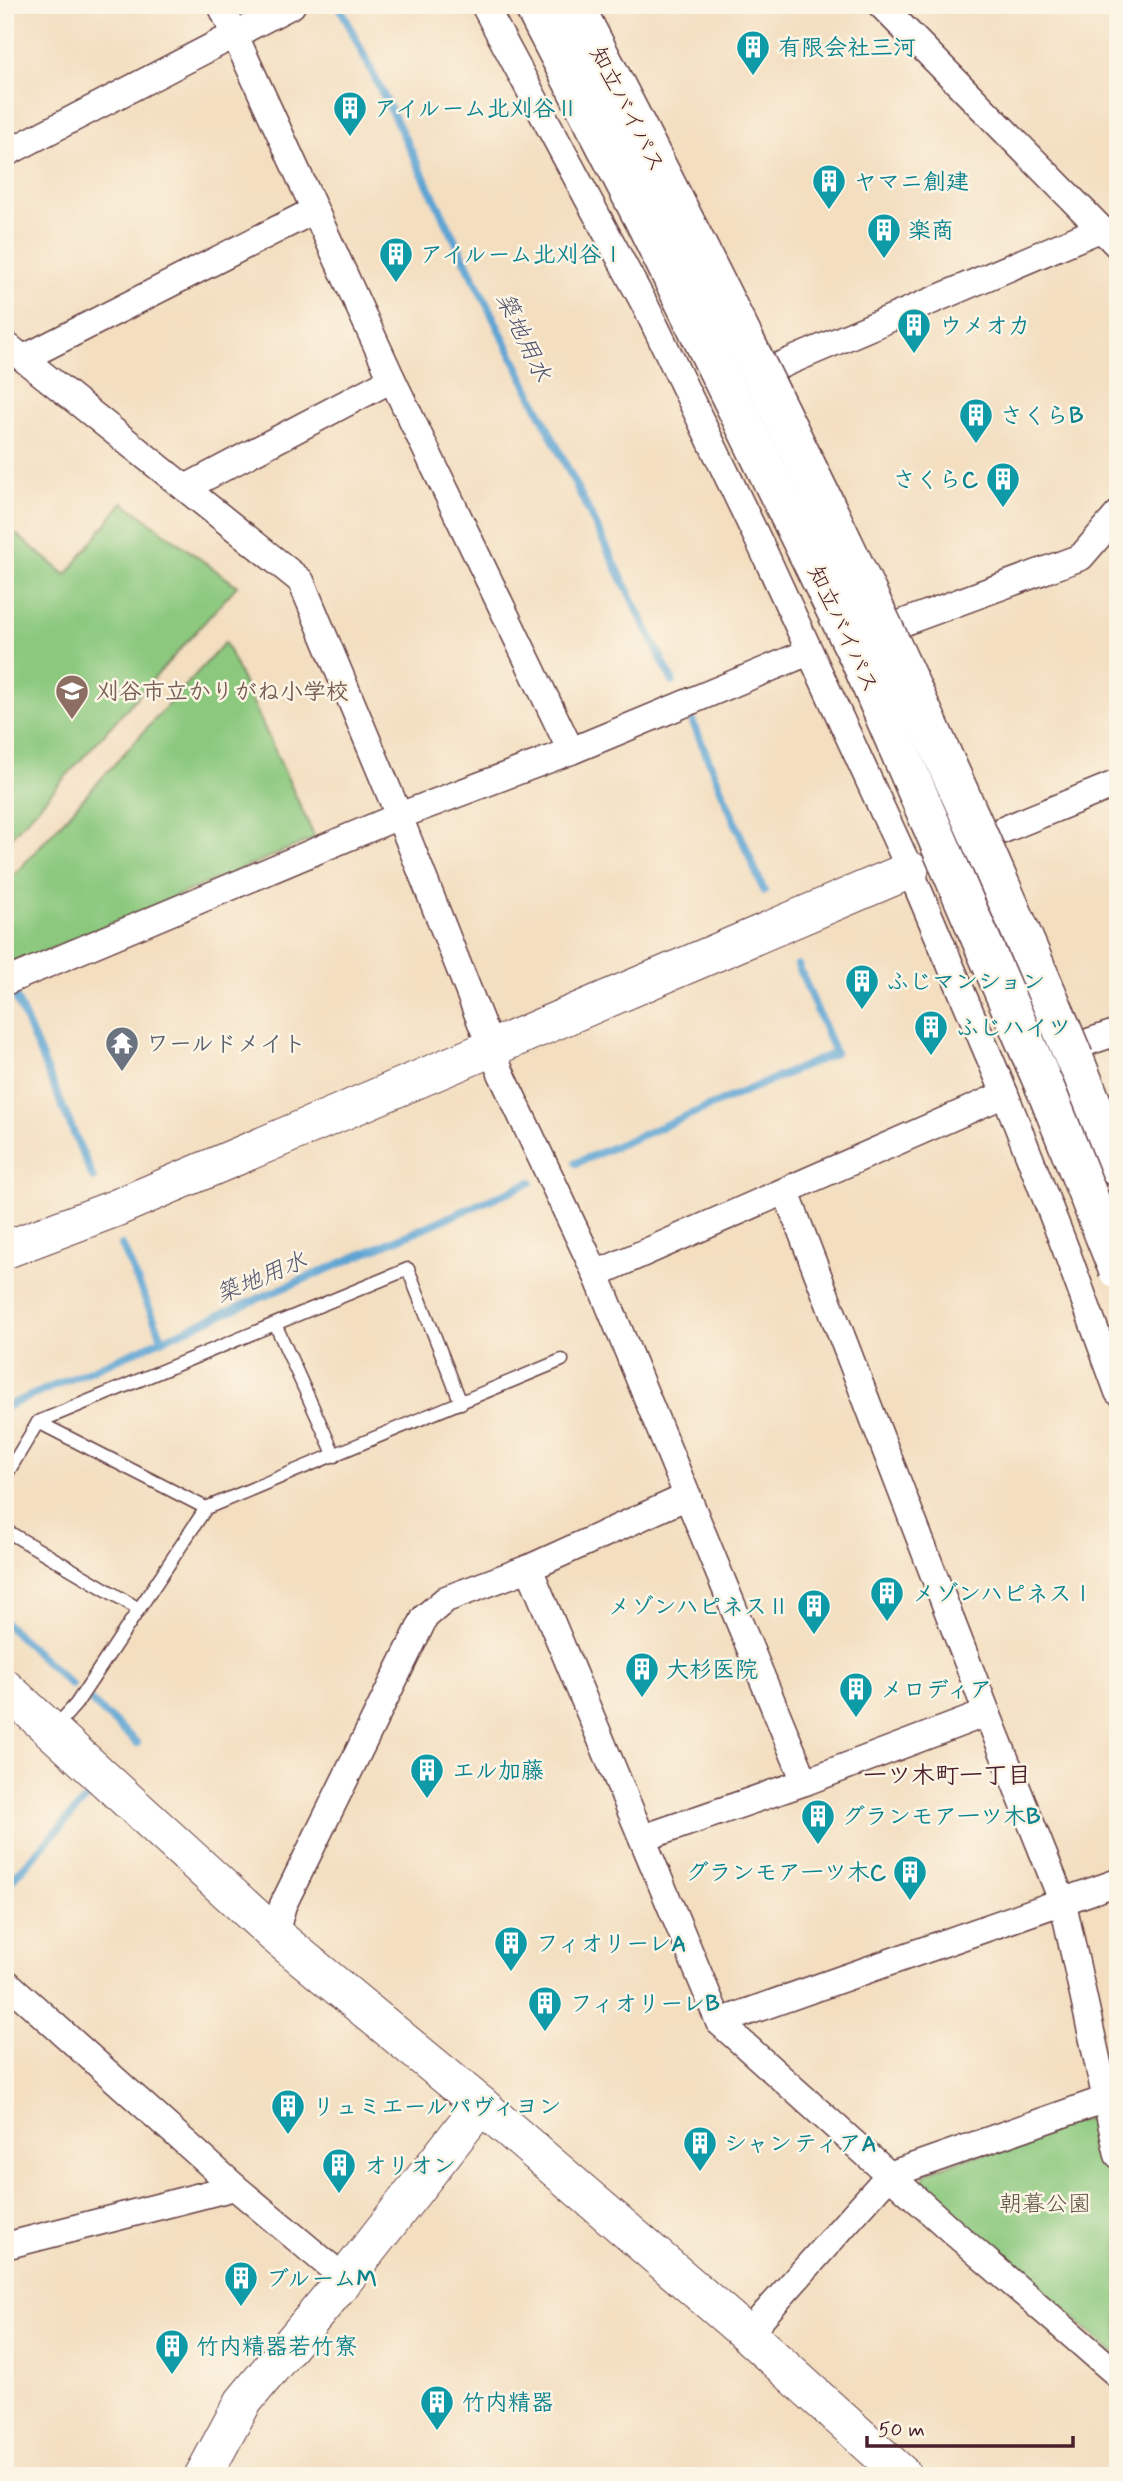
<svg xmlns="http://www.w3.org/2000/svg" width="1123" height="2481" viewBox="0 0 1123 2481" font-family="Mynerve,'Klee One',sans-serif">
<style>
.green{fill:#8cc97f;stroke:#6b7455;stroke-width:2}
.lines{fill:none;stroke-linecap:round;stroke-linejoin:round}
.stream{stroke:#5da4d3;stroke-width:8}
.lane-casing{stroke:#633c41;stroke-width:15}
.street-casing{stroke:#633c41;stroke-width:29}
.secondary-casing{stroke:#633c41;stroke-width:39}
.highway-casing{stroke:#633c41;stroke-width:41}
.lane{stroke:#fff;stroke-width:12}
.street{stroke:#fff;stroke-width:26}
.secondary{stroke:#fff;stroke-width:37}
.highway{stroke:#fff;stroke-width:38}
.highway-bridge-casing{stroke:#633c41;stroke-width:41;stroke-linecap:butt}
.highway-bridge{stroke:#fff;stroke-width:38}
.labels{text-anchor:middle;stroke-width:5;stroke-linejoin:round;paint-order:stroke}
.culture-label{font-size:23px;font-weight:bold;fill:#0d838f;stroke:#fcf5e5;text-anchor:start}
.street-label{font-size:23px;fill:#4a1f2b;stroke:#fcf5e5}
.education-label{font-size:23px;font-weight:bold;fill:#785e54;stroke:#fcf5e5;text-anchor:start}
.worship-label{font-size:23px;font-weight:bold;fill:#5b616d;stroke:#fcf5e5;text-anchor:start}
.park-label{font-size:23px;fill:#5e5244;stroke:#fcf5e5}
.water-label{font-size:24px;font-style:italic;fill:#52546e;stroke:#fcf5e5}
.neighbourhood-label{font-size:24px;font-weight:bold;fill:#4a1f2b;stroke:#fcf5e5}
</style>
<rect width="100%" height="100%" fill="#fcf5e5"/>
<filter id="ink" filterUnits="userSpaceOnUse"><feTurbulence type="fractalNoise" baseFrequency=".0143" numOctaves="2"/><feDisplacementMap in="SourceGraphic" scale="14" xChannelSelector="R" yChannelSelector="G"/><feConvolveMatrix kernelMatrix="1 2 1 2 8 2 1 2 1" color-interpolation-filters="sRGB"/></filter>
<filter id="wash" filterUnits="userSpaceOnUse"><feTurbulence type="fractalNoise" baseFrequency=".00686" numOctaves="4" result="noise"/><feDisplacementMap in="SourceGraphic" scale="28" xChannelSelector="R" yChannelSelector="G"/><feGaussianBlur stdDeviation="1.57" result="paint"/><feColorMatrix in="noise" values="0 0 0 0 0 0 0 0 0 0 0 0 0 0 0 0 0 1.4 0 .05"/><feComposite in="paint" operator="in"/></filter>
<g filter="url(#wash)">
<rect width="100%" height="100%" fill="#f3dec0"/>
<g class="green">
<polygon points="123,502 237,586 5,844 5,525 66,575"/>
<polygon points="225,642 315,838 5,968 5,885"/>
<polygon points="1095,2116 1118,2221 1118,2357 921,2184 926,2172"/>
</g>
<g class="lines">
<g class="stream">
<polyline points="341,9 673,682"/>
<polyline points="689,713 764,891"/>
<polyline points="15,995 93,1178"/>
<polyline points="576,1163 835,1053 798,965"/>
<polyline points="122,1245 163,1340"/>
<polyline points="5,1407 531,1182"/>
<polyline points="5,1623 71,1685"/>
<polyline points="92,1702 137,1743"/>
<polyline points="5,1887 85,1800"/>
</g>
</g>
</g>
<g filter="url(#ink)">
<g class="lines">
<g class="lane-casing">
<g id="lane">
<polyline points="276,1326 335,1456"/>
<polyline points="38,1422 206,1508"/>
<polyline points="5,1477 38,1422 408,1269 461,1403"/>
<polyline points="5,1530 139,1609"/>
<polyline points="53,1730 76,1704 206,1508 562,1360"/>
</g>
</g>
<g class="street-casing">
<g id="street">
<polyline points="221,5 392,379 571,751"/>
<polyline points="484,5 646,307 764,552 910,870 1005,1094 1066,1250 1118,1392"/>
<polyline points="881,5 1118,246"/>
<polyline points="5,154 292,5"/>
<polyline points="5,344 301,581 399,816 501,1073 596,1274 805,1782"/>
<polyline points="24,358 315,210"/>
<polyline points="774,368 1100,229"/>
<polyline points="187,487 392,379"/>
<polyline points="894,626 1081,557 1118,514"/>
<polyline points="966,845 1118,783"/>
<polyline points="5,982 399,816 571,751 809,652"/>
<polyline points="1085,1043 1118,1032"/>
<polyline points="786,1192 987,1713 1063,1903 1118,2155"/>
<polyline points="596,1274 1005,1094"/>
<polyline points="529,1568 719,2022 953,2232 1118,2375"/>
<polyline points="643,1838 805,1782 987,1713"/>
<polyline points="275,1935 283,1905 425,1617 446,1599 529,1568 688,1496"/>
<polyline points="5,1981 235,2187"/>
<polyline points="719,2022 1118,1882"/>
<polyline points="5,2246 235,2187 345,2279"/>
<polyline points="747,2334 889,2175 1106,2099"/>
</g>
</g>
<g class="secondary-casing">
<g id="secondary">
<polyline points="5,1250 116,1208 910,870"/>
<polyline points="5,1688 275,1935 481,2105 747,2334 904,2476"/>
<polyline points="203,2476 243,2402 345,2279 481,2105"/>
</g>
</g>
<g class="highway-casing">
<polyline id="highway" points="1074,1058 1118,1168"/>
</g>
<use href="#lane" class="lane"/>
<use href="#street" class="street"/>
<use href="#secondary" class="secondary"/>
<use href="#highway" class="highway"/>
<g class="highway-bridge-casing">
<g id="highway-bridge">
<polyline points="533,5 643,218 860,660 1046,1090 1118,1270"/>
<path d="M574 5C753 350 926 699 1074 1058"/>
</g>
</g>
<use href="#highway-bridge" class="highway-bridge"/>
</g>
</g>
<defs>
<g id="building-pin" transform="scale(1.75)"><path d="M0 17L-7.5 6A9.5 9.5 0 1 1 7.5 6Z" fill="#0f9aa8" stroke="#fcf5e5"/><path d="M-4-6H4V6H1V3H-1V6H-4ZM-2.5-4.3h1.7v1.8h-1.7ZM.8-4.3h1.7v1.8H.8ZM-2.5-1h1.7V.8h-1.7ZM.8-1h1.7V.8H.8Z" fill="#fff"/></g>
<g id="school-pin" transform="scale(1.75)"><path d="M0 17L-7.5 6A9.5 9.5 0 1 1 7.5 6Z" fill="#8d6e63" stroke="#fcf5e5"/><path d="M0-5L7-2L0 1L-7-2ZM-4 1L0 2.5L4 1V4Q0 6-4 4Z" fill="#fff"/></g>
<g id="temple-pin" transform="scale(1.75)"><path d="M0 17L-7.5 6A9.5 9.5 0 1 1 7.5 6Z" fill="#6b7280" stroke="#fcf5e5"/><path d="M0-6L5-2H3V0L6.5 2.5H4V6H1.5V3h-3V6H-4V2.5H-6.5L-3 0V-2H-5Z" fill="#fff"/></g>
</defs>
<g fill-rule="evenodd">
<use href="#building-pin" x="753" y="47"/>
<use href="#building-pin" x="350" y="108"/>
<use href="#building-pin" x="829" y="181"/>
<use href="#building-pin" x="884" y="230"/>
<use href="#building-pin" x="396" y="254"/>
<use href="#building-pin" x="914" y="325"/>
<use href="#building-pin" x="976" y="415"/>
<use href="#building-pin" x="1003" y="479"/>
<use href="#school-pin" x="72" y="691"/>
<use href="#building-pin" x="862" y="981"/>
<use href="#building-pin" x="931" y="1027"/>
<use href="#temple-pin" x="122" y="1043"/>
<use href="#building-pin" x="887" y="1593"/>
<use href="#building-pin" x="814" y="1606"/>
<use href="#building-pin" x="642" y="1669"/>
<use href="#building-pin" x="856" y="1689"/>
<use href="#building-pin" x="427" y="1770"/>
<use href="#building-pin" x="818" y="1816"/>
<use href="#building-pin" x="910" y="1872"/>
<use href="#building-pin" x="511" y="1943"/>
<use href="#building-pin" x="545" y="2003"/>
<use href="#building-pin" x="288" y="2106"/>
<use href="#building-pin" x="700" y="2143"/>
<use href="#building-pin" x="339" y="2165"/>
<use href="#building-pin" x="241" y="2278"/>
<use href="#building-pin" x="172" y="2346"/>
<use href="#building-pin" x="437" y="2402"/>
</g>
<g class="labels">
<g class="culture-label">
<text x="778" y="55">有限会社三河</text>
<text x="374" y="116">アイルーム北刈谷Ⅱ</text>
<text x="854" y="189">ヤマニ創建</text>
<text x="908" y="238">楽商</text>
<text x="420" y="262">アイルーム北刈谷Ⅰ</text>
<text x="939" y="333">ウメオカ</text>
<text x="1000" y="423">さくらB</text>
<text x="978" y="487" text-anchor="end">さくらC</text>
<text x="886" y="989">ふじマンション</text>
<text x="956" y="1035">ふじハイツ</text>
<text x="912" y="1601">メゾンハピネスⅠ</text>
<text x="790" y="1614" text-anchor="end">メゾンハピネスⅡ</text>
<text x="666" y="1677">大杉医院</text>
<text x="880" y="1697">メロディア</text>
<text x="452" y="1778">エル加藤</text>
<text x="842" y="1824">グランモア一ツ木B</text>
<text x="886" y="1880" text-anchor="end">グランモア一ツ木C</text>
<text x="536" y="1951">フィオリーレA</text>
<text x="570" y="2011">フィオリーレB</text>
<text x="312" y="2114">リュミエールパヴィヨン</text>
<text x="724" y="2151">シャンティアA</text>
<text x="364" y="2173">オリオン</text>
<text x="266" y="2286">ブルームM</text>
<text x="196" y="2354">竹内精器若竹寮</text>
<text x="462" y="2410">竹内精器</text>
</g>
<g class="street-label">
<text transform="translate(628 109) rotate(63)" y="8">知立バイパス</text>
<text transform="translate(844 629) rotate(65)" y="8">知立バイパス</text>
</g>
<g class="education-label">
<text x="96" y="699">刈谷市立かりがね小学校</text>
</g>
<g class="worship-label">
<text x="146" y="1051">ワールドメイト</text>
</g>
<g class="park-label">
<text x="1045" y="2211">朝暮公園</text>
</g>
<g class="water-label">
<text transform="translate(524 337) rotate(64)" y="8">築地用水</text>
<text transform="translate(261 1277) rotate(-23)" y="8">築地用水</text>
</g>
<g class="neighbourhood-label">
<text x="947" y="1783">一ツ木町一丁目</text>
</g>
</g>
<rect width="1123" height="2481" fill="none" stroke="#fcf5e5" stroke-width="28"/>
<path d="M867 2436v10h206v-10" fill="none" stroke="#4a1f2b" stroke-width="3.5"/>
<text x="878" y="2436" font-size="21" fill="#4a1f2b" stroke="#fcf5e5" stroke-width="5" paint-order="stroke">50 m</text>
</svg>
